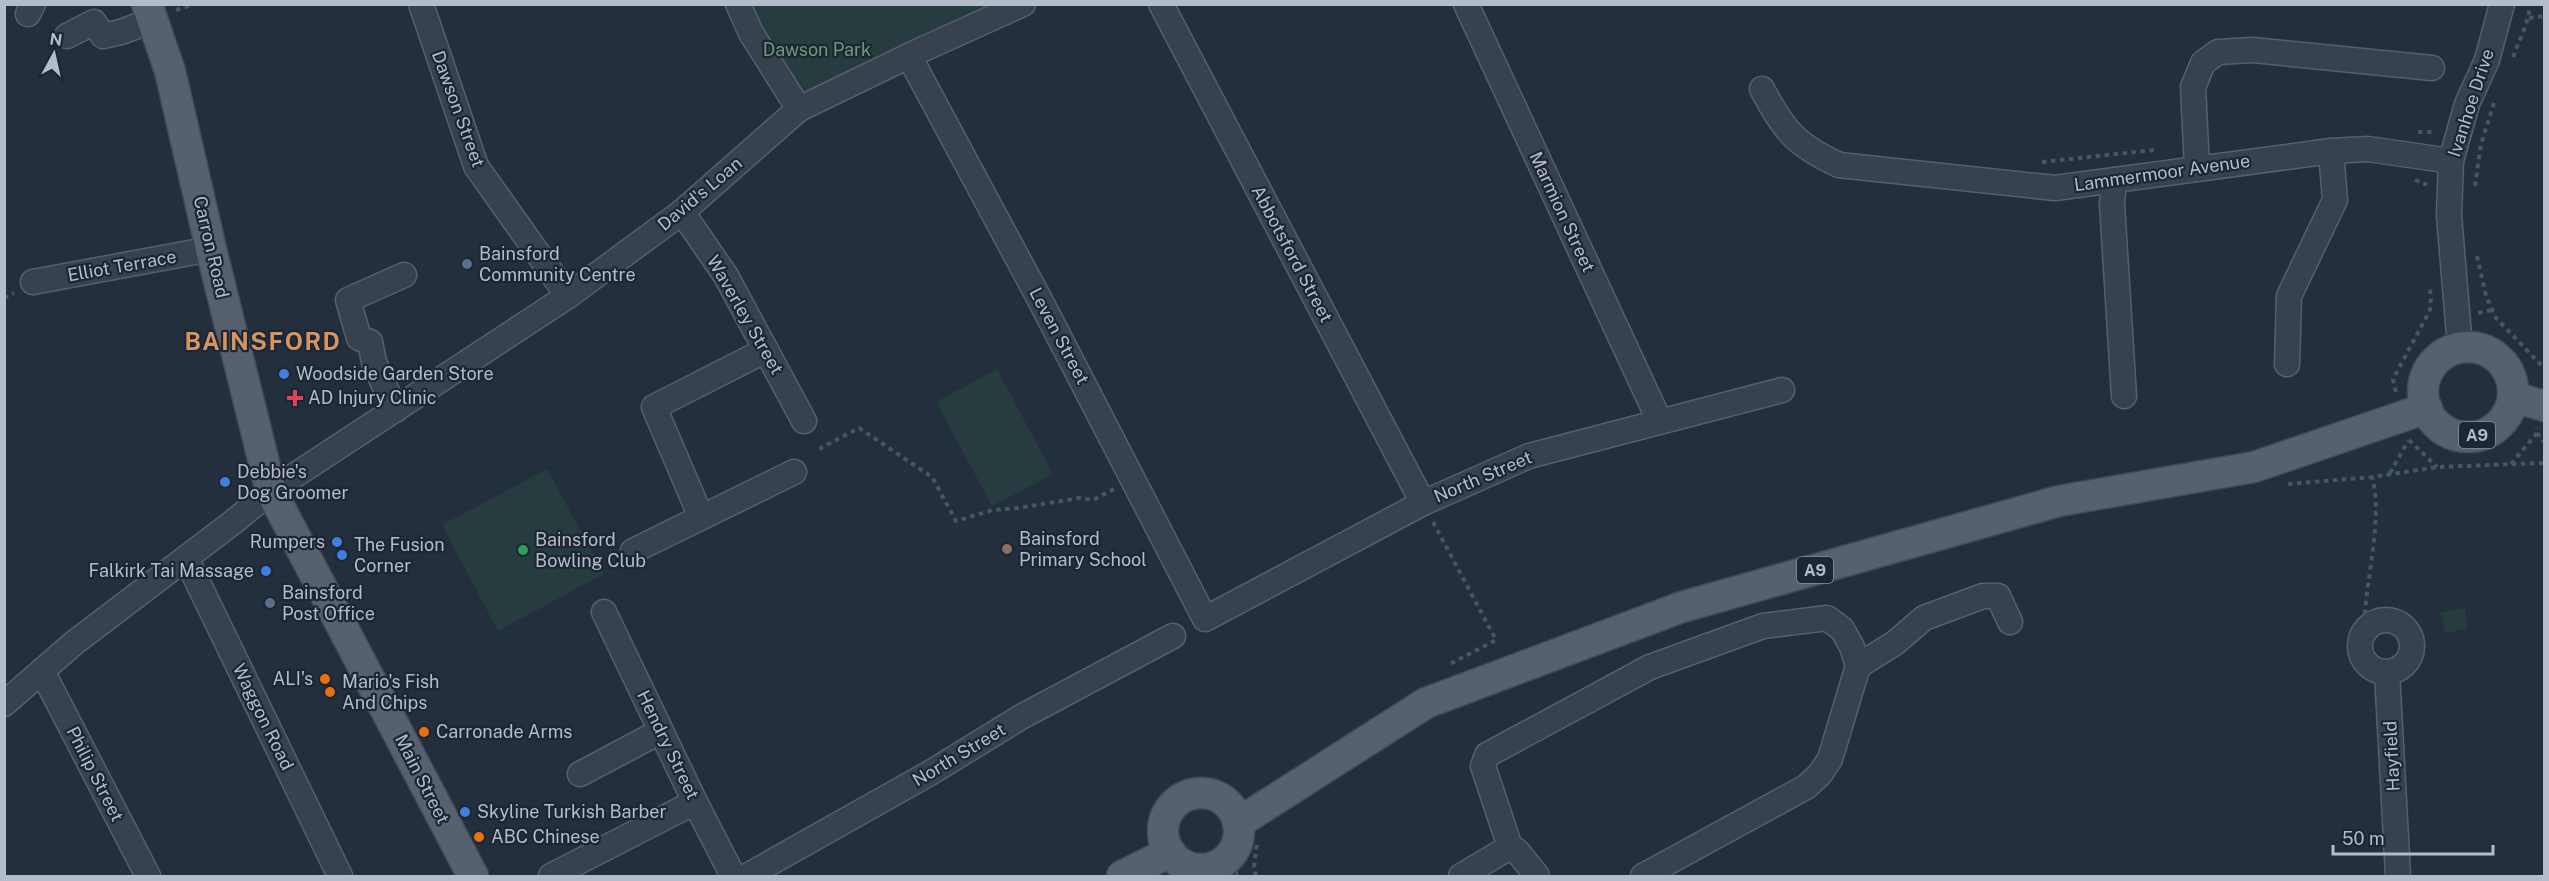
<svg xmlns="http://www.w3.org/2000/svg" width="2549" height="881" viewBox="0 0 2549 881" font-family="'Public Sans',sans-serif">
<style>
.green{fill:#263c3f}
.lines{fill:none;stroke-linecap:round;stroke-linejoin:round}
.minor-casing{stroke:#565f6c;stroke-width:27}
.major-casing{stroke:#414a57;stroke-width:33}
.path{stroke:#44595c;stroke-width:4;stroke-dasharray:4.5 4.5;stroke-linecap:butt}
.minor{stroke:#38414e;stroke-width:24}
.major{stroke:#56606e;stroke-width:30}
.service-dot{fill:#5c6f8a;stroke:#1d2633;stroke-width:2}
.shop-dot{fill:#3f7fe0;stroke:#1d2633;stroke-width:2}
.health-dot{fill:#e0444e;stroke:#1d2633;stroke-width:2}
.education-dot{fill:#8d6e63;stroke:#1d2633;stroke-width:2}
.leisure-dot{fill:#2e9e5b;stroke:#1d2633;stroke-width:2}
.food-dot{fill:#e8710a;stroke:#1d2633;stroke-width:2}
.labels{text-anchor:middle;stroke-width:4.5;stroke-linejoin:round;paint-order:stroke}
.shield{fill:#1d2633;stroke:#878f9c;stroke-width:1.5}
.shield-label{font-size:16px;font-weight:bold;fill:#b4bcc9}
.park-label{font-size:18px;fill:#6b9a76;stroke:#1d2633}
.street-label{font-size:18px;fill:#b4bcc9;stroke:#1d2633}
.poi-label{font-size:18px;fill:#b4bcc9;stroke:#1d2633;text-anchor:start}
.district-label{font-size:24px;font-weight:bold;letter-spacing:1.5px;fill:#d59563;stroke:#1d2633}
</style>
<rect width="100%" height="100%" fill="#242f3e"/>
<g class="green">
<polygon points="738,5 1023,5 799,109"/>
<polygon points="997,369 1053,474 992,506 936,402"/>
<polygon points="547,469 604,574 498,631 442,525"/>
<polygon points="2465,608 2467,629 2445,633 2440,612"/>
</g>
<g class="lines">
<g class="minor-casing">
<g id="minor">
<polyline points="421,4 476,166 568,296"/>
<polyline points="738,4 751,33 799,109"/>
<polyline points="1161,4 1423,503"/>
<polyline points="1466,4 1659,420"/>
<polyline points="28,14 33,4"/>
<polyline points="67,36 94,22 103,36 121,32 153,20"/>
<polyline points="909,56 1040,300 1205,619 1423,503 1529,456 1782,390"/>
<path d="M1762 89C1784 131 1796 145 1839 165L2055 188 2331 151 2368 149 2451 161"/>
<polyline points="2197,169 2193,87 2203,63 2218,52 2253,50 2432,68"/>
<polyline points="2114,180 2112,204 2124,396"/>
<polyline points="682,212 726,276 804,421"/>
<polyline points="33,282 211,249"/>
<polyline points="2460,347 2449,215 2451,161 2467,104 2487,60 2502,4"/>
<polyline points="2287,364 2289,296 2335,200 2331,151"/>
<polyline points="395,410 374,362 370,342 359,338 348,300 404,275"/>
<polyline points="701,517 654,407 766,350"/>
<polyline points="633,551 794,472"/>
<polyline points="186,558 340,876"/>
<polyline points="604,612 695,802 733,876"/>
<circle cx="2386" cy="646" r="26"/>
<polyline points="1858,666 1895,643 1924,618 1983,596 1998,596 2010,622"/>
<polyline points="42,671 148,876"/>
<polyline points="2387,672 2398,876"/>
<polyline points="4,704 74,643 232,523 271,491 568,296 682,212 799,109 919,51 1023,4"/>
<polyline points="580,774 661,731"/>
<polyline points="1218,865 1225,876"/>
<polyline points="551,876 695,802"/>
<polyline points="747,876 930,773 1021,717 1173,636"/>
<polyline points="1461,876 1510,847"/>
<polyline points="1537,876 1517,851 1510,847 1483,766 1487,755 1650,667 1763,626 1827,618 1842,629 1852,647 1858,666 1830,759 1820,774 1806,787 1643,876"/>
</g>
</g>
<g class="major-casing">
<g id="major">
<polyline points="147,4 170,71 211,249 271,491 473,876"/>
<circle cx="2468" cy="392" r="45"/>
<polyline points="2514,397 2544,406"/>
<circle cx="1201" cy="831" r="38"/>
<polyline points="1238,823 1426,703 1682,607 2059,501 2254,467 2427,408"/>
<polyline points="1122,876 1170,852"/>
</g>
</g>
<g class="path">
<polyline points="176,10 196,4"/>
<polyline points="2529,18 2544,16"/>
<path d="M2513 57C2519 40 2529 23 2530 4"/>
<polyline points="2418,132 2435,132"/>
<polyline points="2042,162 2154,150"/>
<polyline points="2415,180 2427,185"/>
<polyline points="2475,186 2481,144 2494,103"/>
<polyline points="2477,256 2486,296 2496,318 2544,368"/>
<polyline points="4,298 14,293"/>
<polyline points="2478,313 2492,310"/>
<polyline points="2396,392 2393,379 2428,314 2431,307 2430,286"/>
<polyline points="2537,433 2544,442"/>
<polyline points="2409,440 2437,467"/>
<polyline points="819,449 859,428 932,477 956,521 993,510 1019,508 1079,498 1093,500 1114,489"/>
<polyline points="2511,464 2537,433 2536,428"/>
<polyline points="2390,473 2408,441"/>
<polyline points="2288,484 2372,477 2437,467 2544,463"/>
<polyline points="1433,522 1496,640 1448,665"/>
<path d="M2364 632C2364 585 2384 519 2372 477"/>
<polyline points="1256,876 1254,867 1257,842"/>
</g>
<use href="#minor" class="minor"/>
<use href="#major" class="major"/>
</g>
<g class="service-dot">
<circle cx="467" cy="264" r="6"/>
<circle cx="270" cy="603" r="6"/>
</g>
<g class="shop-dot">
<circle cx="284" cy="374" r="6"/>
<circle cx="225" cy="482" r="6"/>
<circle cx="337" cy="542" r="6"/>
<circle cx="342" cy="555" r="6"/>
<circle cx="266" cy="571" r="6"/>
<circle cx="465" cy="812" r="6"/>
</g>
<path class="health-dot" d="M292 389h6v6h6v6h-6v6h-6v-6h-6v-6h6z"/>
<circle class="education-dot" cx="1007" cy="549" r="6"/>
<circle class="leisure-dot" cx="523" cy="550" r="6"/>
<g class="food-dot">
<circle cx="325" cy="679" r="6"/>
<circle cx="330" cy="692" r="6"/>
<circle cx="424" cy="732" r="6"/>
<circle cx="479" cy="837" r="6"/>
</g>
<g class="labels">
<g class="shield">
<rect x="2459" y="422" width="36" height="26" rx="4.5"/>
<rect x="1797" y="557" width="36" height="26" rx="4.5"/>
</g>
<g class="shield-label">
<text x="2477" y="441">A9</text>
<text x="1815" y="576">A9</text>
</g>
<g class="park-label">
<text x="817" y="56">Dawson Park</text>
</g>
<g class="street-label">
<text transform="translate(2471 103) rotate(-72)" y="6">Ivanhoe Drive</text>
<text transform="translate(458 109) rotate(70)" y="6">Dawson Street</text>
<text transform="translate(2162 173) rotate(-8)" y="6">Lammermoor Avenue</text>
<text transform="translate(700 194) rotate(-40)" y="6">David's Loan</text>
<text transform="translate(1562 212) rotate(65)" y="6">Marmion Street</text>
<text transform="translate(211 247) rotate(77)" y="6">Carron Road</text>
<text transform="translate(1292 254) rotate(62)" y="6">Abbotsford Street</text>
<text transform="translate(122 266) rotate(-10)" y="6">Elliot Terrace</text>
<text transform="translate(745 315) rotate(60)" y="6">Waverley Street</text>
<text transform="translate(1059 336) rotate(62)" y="6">Leven Street</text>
<text transform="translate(1483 477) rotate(-23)" y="6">North Street</text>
<text transform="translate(263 717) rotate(64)" y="6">Waggon Road</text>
<text transform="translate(668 745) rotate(64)" y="6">Hendry Street</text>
<text transform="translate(959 755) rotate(-31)" y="6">North Street</text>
<text transform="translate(2392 756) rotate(-93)" y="6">Hayfield</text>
<text transform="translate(95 774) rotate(63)" y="6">Philip Street</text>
<text transform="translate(422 779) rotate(63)" y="6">Main Street</text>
</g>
<g class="poi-label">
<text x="479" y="260">Bainsford<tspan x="479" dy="21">Community Centre</tspan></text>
<text x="296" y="380">Woodside Garden Store</text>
<text x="308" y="404">AD Injury Clinic</text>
<text x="237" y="478">Debbie's<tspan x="237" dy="21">Dog Groomer</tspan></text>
<text x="1019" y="545">Bainsford<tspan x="1019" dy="21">Primary School</tspan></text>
<text x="535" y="546">Bainsford<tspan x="535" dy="21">Bowling Club</tspan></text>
<text x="325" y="548" text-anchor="end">Rumpers</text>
<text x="354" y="551">The Fusion<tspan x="354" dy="21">Corner</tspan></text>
<text x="254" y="577" text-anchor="end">Falkirk Tai Massage</text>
<text x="282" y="599">Bainsford<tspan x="282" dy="21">Post Office</tspan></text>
<text x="313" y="685" text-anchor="end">ALI's</text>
<text x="342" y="688">Mario's Fish<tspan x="342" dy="21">And Chips</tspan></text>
<text x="436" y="738">Carronade Arms</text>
<text x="477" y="818">Skyline Turkish Barber</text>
<text x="491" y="843">ABC Chinese</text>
</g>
<g class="district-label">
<text x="263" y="350">BAINSFORD</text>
</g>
</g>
<rect width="2549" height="881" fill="none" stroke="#b4bcc9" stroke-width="12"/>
<g transform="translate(54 54) rotate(8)" stroke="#1d2633" stroke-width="4.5" paint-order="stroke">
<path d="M0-4.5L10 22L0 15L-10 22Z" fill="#b4bcc9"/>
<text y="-9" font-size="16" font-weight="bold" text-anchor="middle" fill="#b4bcc9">N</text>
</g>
<path d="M2333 845v9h160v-9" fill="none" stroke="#b4bcc9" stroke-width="3"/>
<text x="2342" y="845" font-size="18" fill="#b4bcc9" stroke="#1d2633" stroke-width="4.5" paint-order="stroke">50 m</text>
</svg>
